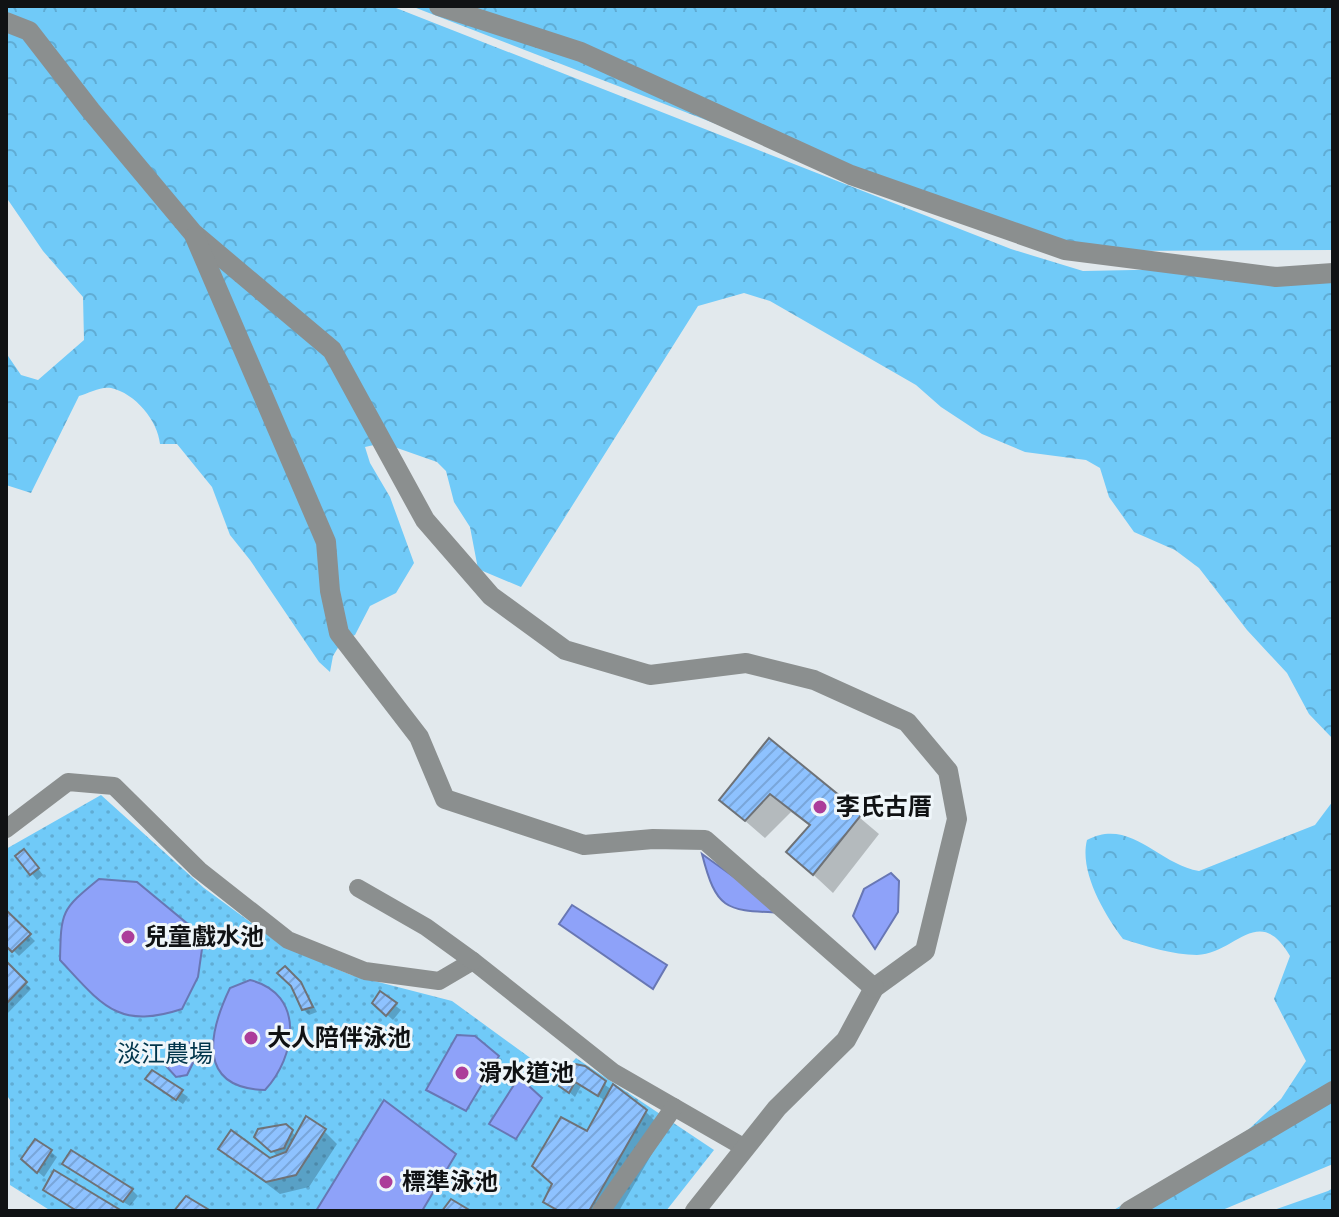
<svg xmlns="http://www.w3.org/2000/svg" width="1339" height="1217" viewBox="0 0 1339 1217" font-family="'DejaVu Sans','Noto Sans TC',sans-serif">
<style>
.forest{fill:url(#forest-crowns)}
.park{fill:url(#park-dots)}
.water{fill:#8ea2f9;stroke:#6877b4;stroke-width:2}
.shadow{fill:#0003}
.building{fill:url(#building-hatch);stroke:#6e7277;stroke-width:2}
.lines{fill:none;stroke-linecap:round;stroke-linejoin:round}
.lane{stroke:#8b8f8f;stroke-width:18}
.street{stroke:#8b8f8f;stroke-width:20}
.poi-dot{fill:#ac3d9a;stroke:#eff6fa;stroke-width:3}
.labels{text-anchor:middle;stroke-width:6;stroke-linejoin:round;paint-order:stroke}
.poi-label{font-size:24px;font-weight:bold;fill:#101214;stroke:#eff6fa;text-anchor:start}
.park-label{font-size:24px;fill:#00354b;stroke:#eff6fa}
</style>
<defs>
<pattern id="forest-crowns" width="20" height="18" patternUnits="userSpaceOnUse" patternTransform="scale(2)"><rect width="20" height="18" fill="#70caf8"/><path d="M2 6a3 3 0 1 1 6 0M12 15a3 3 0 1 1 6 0" fill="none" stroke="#60acd4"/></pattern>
<pattern id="park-dots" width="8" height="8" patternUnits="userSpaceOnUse" patternTransform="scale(2)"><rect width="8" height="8" fill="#70caf8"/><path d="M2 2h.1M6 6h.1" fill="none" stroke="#60acd4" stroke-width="1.8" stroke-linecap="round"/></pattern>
<pattern id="building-hatch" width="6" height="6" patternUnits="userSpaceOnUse" patternTransform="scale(2)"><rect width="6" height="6" fill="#8ec2ff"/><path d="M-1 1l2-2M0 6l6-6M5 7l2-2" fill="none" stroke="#79a6da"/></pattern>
</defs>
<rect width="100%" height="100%" fill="#e2e9ed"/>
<g class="forest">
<path d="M6 6H391L1011 249 1083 271 1333 266V739L1309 714 1287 673 1247 630 1199 568 1175 550 1134 532 1109 497 1100 468 1086 460 1025 452 982 434 941 407 916 385 770 301 744 293 698 306 521 587 478 569 470 527 454 502 446 471 437 462 383 443 365 447 370 463 390 497 414 563 396 593 370 606 355 635 342 641 333 656 330 672 319 662 250 560 230 535 212 487 177 444H160C158 421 135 393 111 388 101 386 89 393 79 396L31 493 6 485V353L21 375 38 380 84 340 83 297 43 251 6 197Z"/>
<polygon points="411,6 1333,6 1333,250 1115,251 1024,243"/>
<path d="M1333 801V1164L1220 1211H1112L1248 1130 1281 1099 1306 1061 1274 999 1290 956C1259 902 1235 954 1197 955 1173 955 1146 946 1123 939 1104 914 1079 871 1087 840 1130 817 1158 864 1199 871L1315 825Z"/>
<polygon points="1333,1188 1333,1211 1271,1211 1328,1191"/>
</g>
<polygon class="park" points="101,795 204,888 283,946 351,975 452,1001 558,1078 576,1058 714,1150 666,1211 51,1211 10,1185 10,1100 6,1094 6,849"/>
<g class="water">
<path d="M702 854 784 913C727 910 717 913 702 854Z"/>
<polygon points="891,873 899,881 898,912 875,949 853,916 864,889"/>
<path d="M99 879 137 882 189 925 202 949 198 977 182 1009C118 1030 102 1005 60 960 61 911 61 910 99 879Z"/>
<polygon points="572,905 667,965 653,989 559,924"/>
<path d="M250 980C306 994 296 1057 265 1090 197 1088 208 1034 230 988Z"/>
<polygon points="457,1035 475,1036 499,1056 466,1111 426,1090"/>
<polygon points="192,1042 200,1049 187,1075 176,1077 166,1066 173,1045"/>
<polygon points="519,1077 542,1098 516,1139 489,1124"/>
<polygon points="384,1100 456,1154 422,1211 316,1211"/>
</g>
<g class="shadow">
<polygon points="769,741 879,834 833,893 789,852 811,827 791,812 765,838 721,800"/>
<polygon points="18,856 29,857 43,875 37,880"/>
<polygon points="6,913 35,941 19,956 6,943"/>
<polygon points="6,964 31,989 6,1015"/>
<polygon points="285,969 306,991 317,1012 309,1015 303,1009"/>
<polygon points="380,994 401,1010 393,1020 374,1003"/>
<polygon points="576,1066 646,1112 665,1131 619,1211 555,1211 546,1201 606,1101 581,1086 575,1097 568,1091"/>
<polygon points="153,1072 188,1097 183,1104 154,1085"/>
<polygon points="285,1126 297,1137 324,1131 337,1144 309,1187 280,1194 221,1149 269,1160 279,1157 263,1143"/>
<polygon points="51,1152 57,1157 44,1177 23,1159"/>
<polygon points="72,1153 132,1190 138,1196 130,1206 71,1170 65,1164"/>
</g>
<g class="building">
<polygon points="769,738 862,814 813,875 786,852 810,825 770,794 745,821 719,800"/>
<polygon points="24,849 39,868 30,875 15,856"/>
<polygon points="6,910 31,934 12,952 6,946"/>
<polygon points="6,961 27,982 6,1004"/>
<polygon points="285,966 301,982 313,1007 302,1010 291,986 277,973"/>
<polygon points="380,991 397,1003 386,1016 372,1003"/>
<polygon points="575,1064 585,1066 606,1081 598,1096 575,1082 569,1093 559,1086"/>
<polygon points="152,1070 183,1090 176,1100 145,1079"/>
<polygon points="613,1084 647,1110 589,1211 559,1211 543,1202 552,1184 532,1166 561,1117 587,1131"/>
<polygon points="306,1116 326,1129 296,1175 266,1182 218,1149 231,1130 270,1158 286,1152"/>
<polygon points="286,1124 293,1130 284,1148 271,1152 254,1137 258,1129"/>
<polygon points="35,1139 52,1150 37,1173 21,1159"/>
<polygon points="71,1150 133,1189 123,1202 62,1164"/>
<polygon points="54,1170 122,1211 77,1211 43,1190"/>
<polygon points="186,1196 211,1211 174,1211"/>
<polygon points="451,1199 471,1211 442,1211"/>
</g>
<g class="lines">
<g class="lane">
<polyline points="6,829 68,782 114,786 199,870 288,940 365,971 439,981 473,961 613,1072 745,1148"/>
<polyline points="358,888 426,927 473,961"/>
<polyline points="601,1211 674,1107"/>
</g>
<g class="street">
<polyline points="439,6 581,52 851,175 1065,250 1276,277 1333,273"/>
<polyline points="6,22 29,31 91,111 193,233 332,350 425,520 491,596 565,650 650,675 746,663 814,680 907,722 948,771 957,819 925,951 874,988 846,1040 777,1108 695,1211"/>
<polyline points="195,237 326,542 330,591 339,633 419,737 445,799 584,845 653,839 705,840 874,988"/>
<polyline points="1129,1211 1333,1091"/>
</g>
</g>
<g class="poi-dot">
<circle cx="820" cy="807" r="8"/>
<circle cx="128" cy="937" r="8"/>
<circle cx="251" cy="1038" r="8"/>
<circle cx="462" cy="1073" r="8"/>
<circle cx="386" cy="1182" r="8"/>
</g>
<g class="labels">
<g class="poi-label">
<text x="836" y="815">李氏古厝</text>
<text x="144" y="945">兒童戲水池</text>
<text x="267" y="1046">大人陪伴泳池</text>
<text x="478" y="1081">滑水道池</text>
<text x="402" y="1190">標準泳池</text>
</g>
<g class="park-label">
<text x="165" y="1062">淡江農場</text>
</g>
</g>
<rect width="1339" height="1217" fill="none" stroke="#101214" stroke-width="16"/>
</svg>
